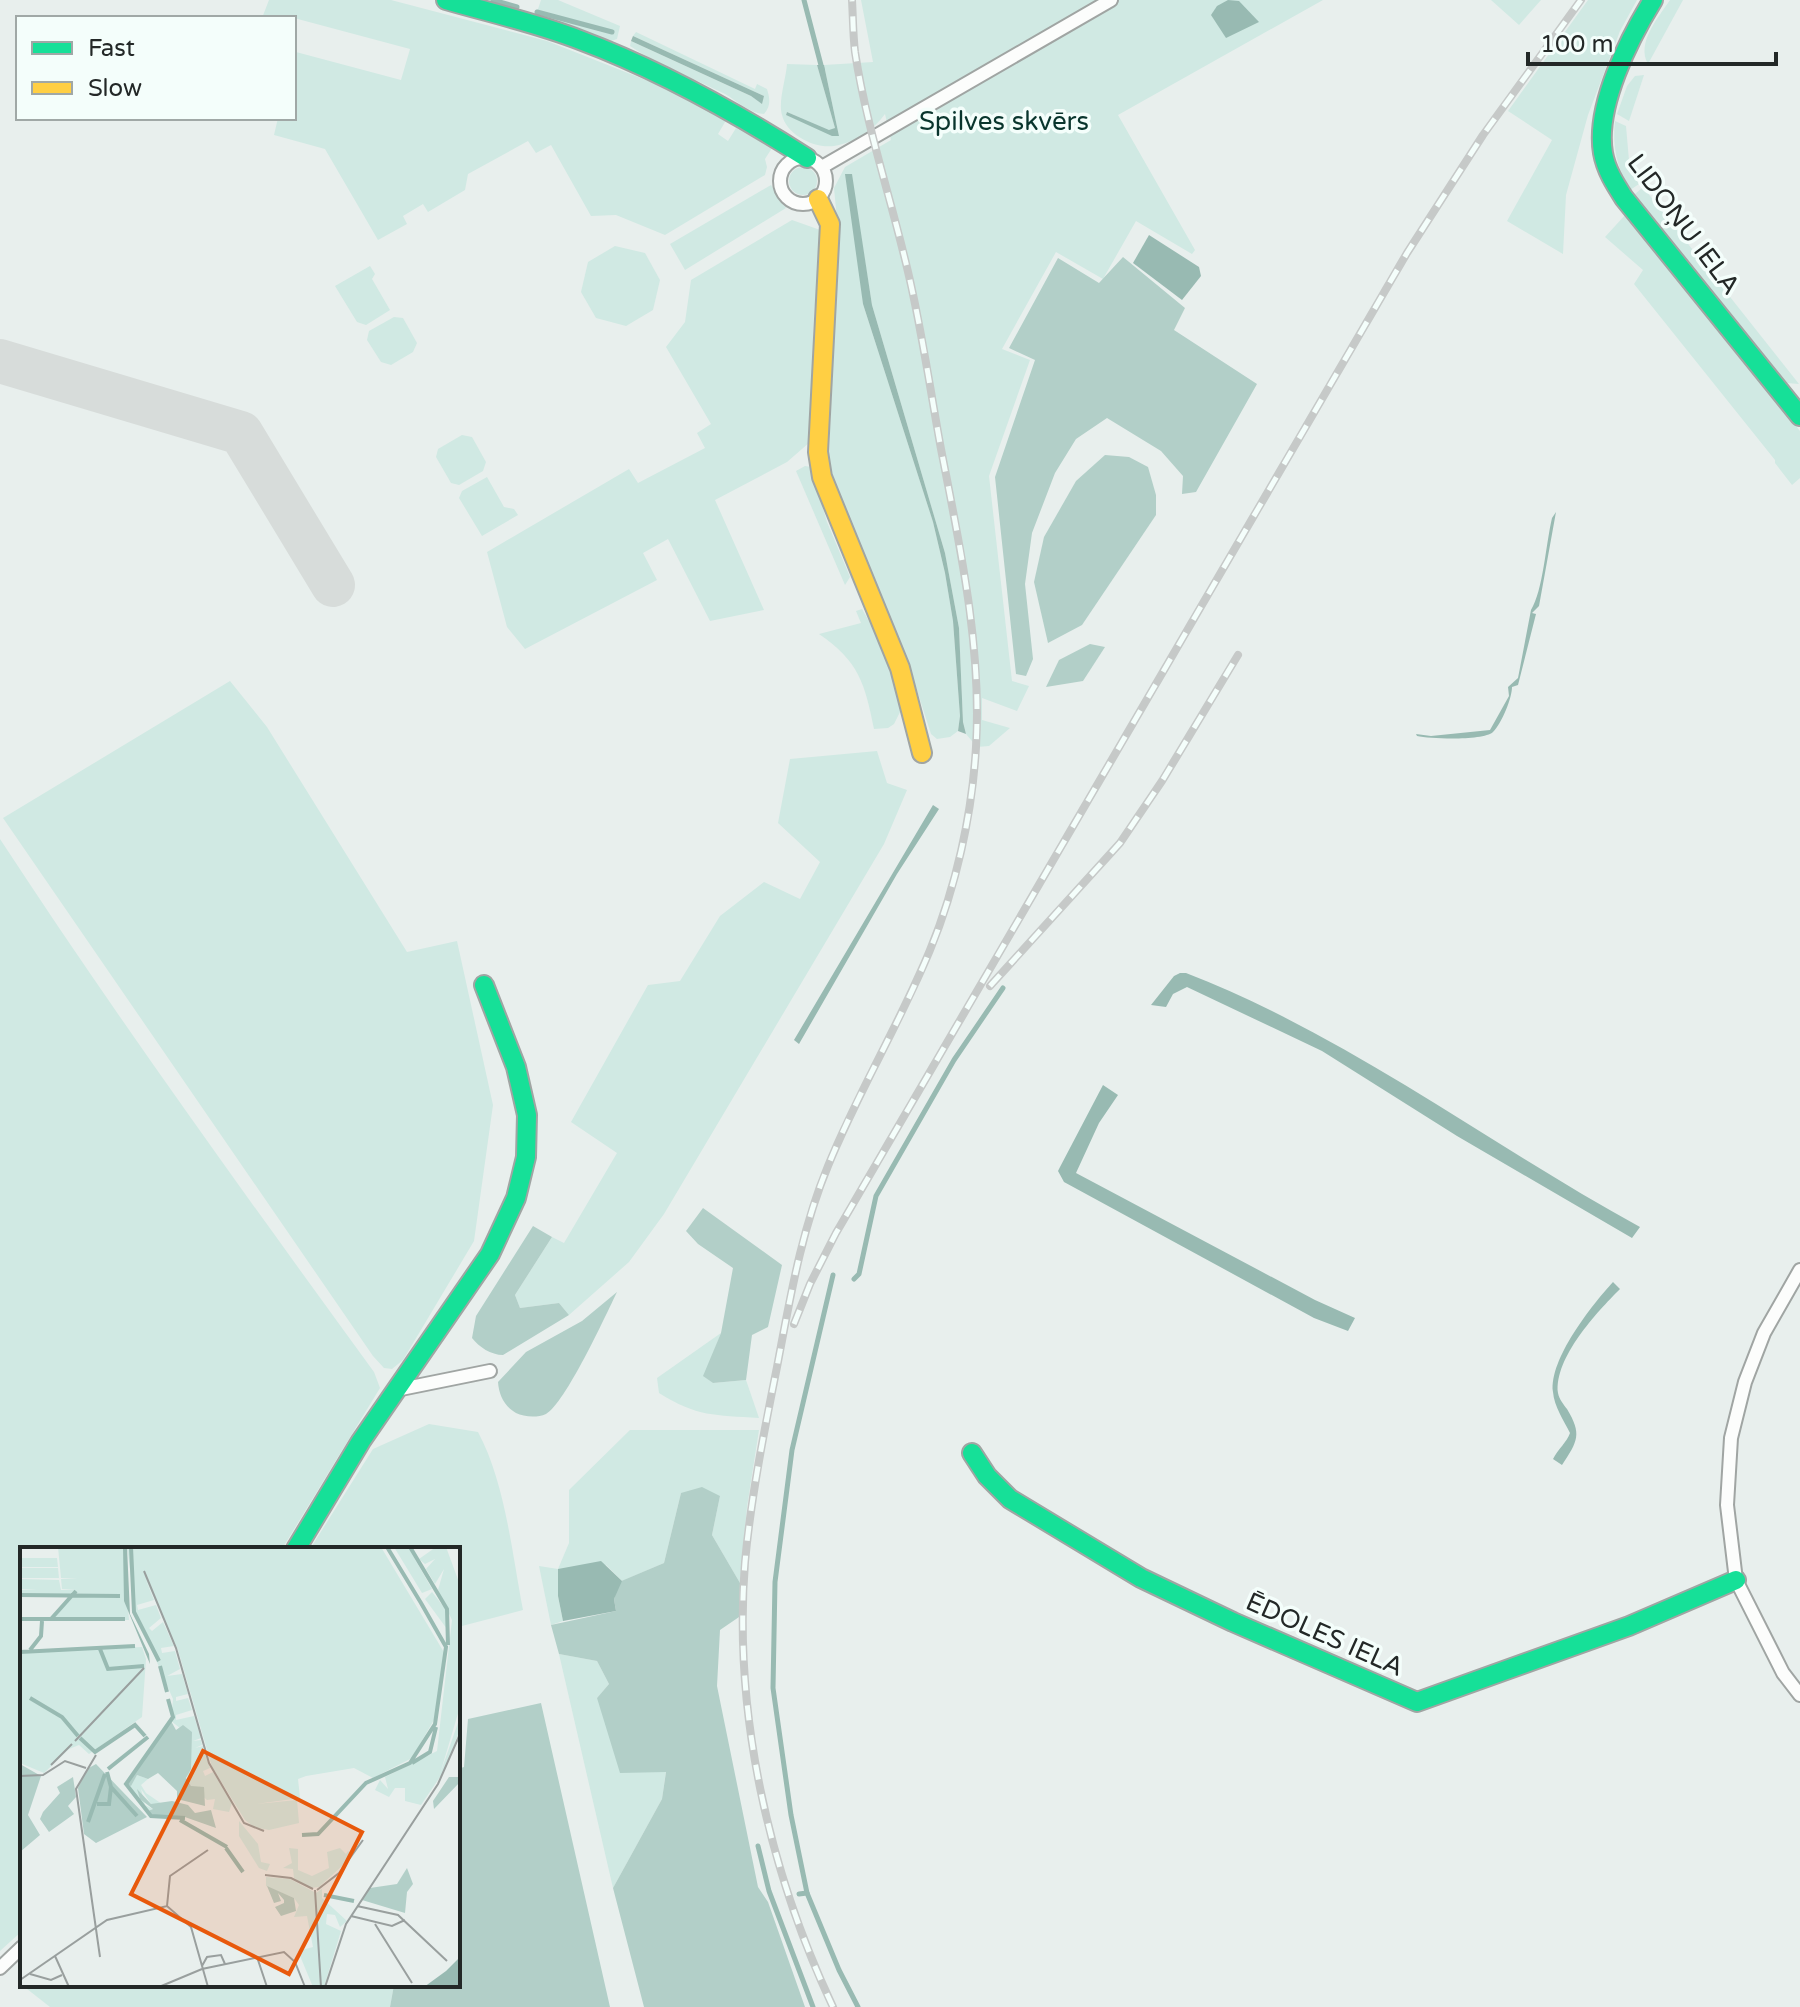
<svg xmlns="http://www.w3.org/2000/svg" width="1800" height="2007" viewBox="0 0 1800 2007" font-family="'Varela Round',sans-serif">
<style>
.green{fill:#d0e9e3}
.forest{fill:#b2cfc8}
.water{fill:#98bab2}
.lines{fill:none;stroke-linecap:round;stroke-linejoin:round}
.stream{stroke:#98bab2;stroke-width:5}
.taxiway{stroke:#d7dcda;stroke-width:44}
.street-casing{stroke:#a0a5a3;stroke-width:16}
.fast-casing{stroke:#a0a5a3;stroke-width:22}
.slow-casing{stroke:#a0a5a3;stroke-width:22}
.street{stroke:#fcfdfc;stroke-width:12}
.fast{stroke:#16e098;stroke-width:18}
.slow{stroke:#ffcf43;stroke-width:18}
.rail-casing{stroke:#c6c9c8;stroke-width:8}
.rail{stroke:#f4fefb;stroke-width:5;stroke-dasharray:15;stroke-linecap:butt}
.labels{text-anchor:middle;stroke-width:7;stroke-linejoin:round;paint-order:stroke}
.park-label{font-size:26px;fill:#09352d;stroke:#f4fefb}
.street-label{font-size:26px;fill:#232827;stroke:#f4fefb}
.inset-river{fill:none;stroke:#98bab2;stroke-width:4}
.inset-road{fill:none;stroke:#999f9e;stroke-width:2}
.view{fill:#e8590c;fill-opacity:0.15;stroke:#e8590c;stroke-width:4}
.inset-edge{fill:none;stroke:#232827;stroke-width:4}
</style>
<rect width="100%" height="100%" fill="#e8efed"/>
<g class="green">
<polygon points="269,0 391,0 547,41 676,92 728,117 718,134 728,141 736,128 772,148 765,159 767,167 765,175 665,235 616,215 591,216 551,145 536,153 528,141 468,174 465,190 428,212 423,204 403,216 407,224 378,240 325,149 274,135 278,118 294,118 296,52 401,80 410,49 294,18 282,16 281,18 262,18"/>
<polygon points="541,0 558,0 620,26 617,39 611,41 544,20 537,12"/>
<path d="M861 0H1323L1118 115 1195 250 1192 254 1136 221 1103 279 1056 252 1002 349 1030 360 989 476 1012 681 1029 686 1017 711 982 698V720L1010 728 989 746 977 747 966 734 963 722 959 628 945 553 872 305 851 174 863 304 933 522 945 573 953 621 960 716 958 731 950 737 937 739 931 734 913 678 831 478 829 454 838 230 834 188 845 167 891 140 885 114C875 128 857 141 839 145 818 151 787 136 782 115 778 101 786 79 787 64L817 65 835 128 830 131 787 112 786 115 839 136 824 65 873 62Z"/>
<polygon points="1491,0 1541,0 1519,25"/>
<polygon points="1588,0 1637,0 1620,31 1588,115 1566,195 1563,254 1507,221 1552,140 1508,111"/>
<path d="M1670 0H1683L1648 64C1636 43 1658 18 1670 0Z"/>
<path d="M636 32 755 89 757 84 767 89C770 99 771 106 764 114 749 113 737 101 725 94 693 78 660 66 630 46L631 41 751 96 761 103 764 96 633 36Z"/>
<polygon points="1644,75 1629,121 1617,114 1627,86 1635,76"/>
<path d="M1615 121 1626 126 1630 172 1639 184 1630 190C1617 169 1612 146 1615 121Z"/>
<circle cx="803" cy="181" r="14"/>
<polygon points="771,185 786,208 685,270 670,244"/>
<polygon points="1643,187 1799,384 1787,383 1777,374 1634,195"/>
<polygon points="1626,214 1800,431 1800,478 1792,485 1775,463 1775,460 1634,284 1643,270 1605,237"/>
<polygon points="792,220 823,231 814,314 810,442 787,462 715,500 764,610 710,621 668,539 643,553 657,580 525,649 507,627 487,552 629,469 638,483 705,448 697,433 711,424 666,347 685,322 691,280"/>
<polygon points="615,246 645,253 660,280 653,310 626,326 596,318 581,292 588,262"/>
<polygon points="370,266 375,274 372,279 390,310 366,325 357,322 335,286"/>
<polygon points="394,317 403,318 417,343 413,352 391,365 381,362 367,340 369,331"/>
<polygon points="462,435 472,437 486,462 483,471 459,485 451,483 436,457 438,449"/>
<polygon points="805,466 811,467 827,522 850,577 845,585 796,471"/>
<polygon points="487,477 504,507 514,509 518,515 482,536 459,498 462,491"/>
<path d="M862 609 873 628 901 699V710L894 724 888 728 874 729C865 684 859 661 819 634L861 623 856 611Z"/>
<polygon points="230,681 267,727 407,952 457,941 493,1105 474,1241 403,1360 392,1369 384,1368 373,1356 3,818"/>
<polygon points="877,751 887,783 907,790 884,844 664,1214 629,1262 569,1315 559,1303 520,1308 515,1295 552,1237 564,1243 617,1153 571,1122 648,985 680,981 720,916 764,882 800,899 820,862 778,823 790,759"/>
<path d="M0 839C119 1021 246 1196 374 1372L380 1388 282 1549H22V1931L0 1951Z"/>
<path d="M721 1333 704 1376 713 1383 746 1380 759 1418C715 1415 697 1417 659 1393L657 1378Z"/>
<path d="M429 1424 478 1432C505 1482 512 1553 523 1610L458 1627V1549H310L373 1449Z"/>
<polygon points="630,1430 759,1430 747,1507 740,1583 712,1535 720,1496 681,1493 664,1563 622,1581 606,1565 558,1596 563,1621 551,1625 539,1566 558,1569 569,1543 569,1490"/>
<polygon points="559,1654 597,1661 609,1684 597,1698 666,1771 662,1799 613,1888"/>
<polygon points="22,1985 394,1985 390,2007 50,2007"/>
</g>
<g class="forest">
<polygon points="1123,257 1185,308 1174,330 1257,384 1196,492 1182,494 1183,476 1161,451 1107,418 1076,439 1055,473 1032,533 1025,584 1033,659 1026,676 1016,674 995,477 1035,360 1009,348 1058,258 1099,283"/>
<polygon points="1105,455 1129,457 1148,467 1156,495 1156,515 1082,625 1048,643 1034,582 1044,537 1076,481"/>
<polygon points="1090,644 1105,647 1083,681 1046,687 1059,660"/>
<polygon points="703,1208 782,1265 768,1327 752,1335 746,1380 713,1383 703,1376 721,1333 733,1268 698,1244 686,1231"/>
<path d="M533 1226 552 1237 515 1295 520 1308 559 1303 569 1315 503 1355C491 1355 479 1347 472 1338L476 1316Z"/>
<path d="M617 1292C606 1315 565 1404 546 1414 537 1418 524 1417 516 1413 504 1406 499 1395 498 1382L526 1352 582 1321Z"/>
<polygon points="702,1487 720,1496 712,1535 740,1583 739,1617 720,1630 717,1686 758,1887 768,1902 805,2007 644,2007 613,1888 662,1799 666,1772 620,1773 597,1698 609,1684 597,1661 559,1654 551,1625 616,1611 614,1599 619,1582 664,1563 681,1493"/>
<polygon points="541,1703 610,2007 390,2007 394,1985 458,1985 458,1769 464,1767 468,1719"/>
</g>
<g class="water">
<polygon points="1228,0 1239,1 1259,22 1226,38 1211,15 1217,6"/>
<polygon points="633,36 764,96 762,104 751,96 631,41"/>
<polygon points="817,65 824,65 839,136 832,136 786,115 787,112 829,130 835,128"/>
<polygon points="845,174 852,174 872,305 945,553 959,628 963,722 966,734 958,731 960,716 953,621 945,573 933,522 863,304"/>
<polygon points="1149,235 1199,267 1201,276 1182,300 1133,263"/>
<path d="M1556 512 1539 606 1532 613 1536 614 1518 685 1512 687C1512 698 1502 723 1493 732 1483 741 1431 739 1417 736L1416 734 1431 736 1490 730 1509 696 1508 687 1518 678 1531 610C1543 591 1546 543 1552 518Z"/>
<polygon points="933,805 939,809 897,874 799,1044 794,1040"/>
<path d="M1180 973H1186C1349 1036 1488 1144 1640 1227L1632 1238 1457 1136 1322 1051 1187 987 1173 994 1166 1007 1151 1005 1174 976Z"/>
<polygon points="1103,1085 1118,1095 1099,1123 1076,1173 1315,1300 1355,1318 1348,1331 1314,1318 1064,1182 1058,1171 1060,1167"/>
<path d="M1613 1282 1620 1289C1597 1312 1554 1358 1558 1393 1559 1399 1564 1405 1567 1409 1582 1434 1578 1441 1562 1465L1553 1459C1558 1449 1567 1442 1570 1433 1564 1421 1554 1406 1553 1392 1549 1359 1592 1305 1613 1282Z"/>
<polygon points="601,1561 622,1581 614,1599 616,1611 563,1621 558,1596 558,1569"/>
</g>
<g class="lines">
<g class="stream">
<polyline points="493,0 517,7"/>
<polyline points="804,0 822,69"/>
<polyline points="537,12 612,32"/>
<polyline points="854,1279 859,1274 876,1196 954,1060 1003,988"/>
<polyline points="758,1846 769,1891 813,2007"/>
<polyline points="807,1893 791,1815 773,1688 775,1582 792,1450 833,1275"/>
<polyline points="799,1894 807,1893 839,1970 858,2007"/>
</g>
<polyline class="taxiway" points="0,361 241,433 333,585"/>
<g class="street-casing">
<g id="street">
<circle cx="803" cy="181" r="23"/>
<polyline points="822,167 1111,0"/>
<polyline points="1800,1270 1764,1333 1745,1382 1731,1438 1727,1505 1736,1580 1783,1673 1800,1695"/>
<polyline points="396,1390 490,1371"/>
<polyline points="0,1968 22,1947"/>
</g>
</g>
<g class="fast-casing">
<g id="fast">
<path d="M446 0C491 13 537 23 580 40 660 70 735 112 807 158"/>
<path d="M1653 0C1629 39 1595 106 1603 153 1606 170 1615 184 1624 198L1800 416"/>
<polyline points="972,1453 987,1476 1010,1499 1141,1578 1233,1622 1417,1702 1629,1626 1736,1580"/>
<polyline points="296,1549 361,1441 490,1254 516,1198 526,1157 527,1115 516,1067 484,985"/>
</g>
</g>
<g class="slow-casing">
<polyline id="slow" points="818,199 830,224 818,452 822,477 900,668 922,753"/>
</g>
<use href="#street" class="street"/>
<use href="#fast" class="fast"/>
<use href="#slow" class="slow"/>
<g class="rail-casing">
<g id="rail">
<polyline points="990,986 1120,843 1162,781 1238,655"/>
<polyline points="794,1324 810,1284 836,1233 1407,253 1483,135 1581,0"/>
<path d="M833 2007C769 1871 733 1713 745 1562 751 1497 764 1432 777 1367 790 1299 801 1231 828 1166 858 1092 900 1023 930 950 956 887 972 815 976 747 982 647 960 547 941 449 931 394 923 339 911 285 894 207 867 131 855 52 853 35 853 17 852 0"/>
</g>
</g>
<use href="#rail" class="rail"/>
</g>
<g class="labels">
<g class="park-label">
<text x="1004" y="130">Spilves skvērs</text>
</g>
<g class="street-label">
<text transform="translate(1684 224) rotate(53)" y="9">LIDOŅU IELA</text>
<text transform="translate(1325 1634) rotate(24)" y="9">ĒDOLES IELA</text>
</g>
</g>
<g transform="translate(20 1547)">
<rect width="440" height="440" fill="#e8efed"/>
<path d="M38 0H103L109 73H33L53 48 0 47V43H17L0 42V32L39 33 41 43H56L42 42 41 32 58 31H41ZM107 0H361L425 107 415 171 392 211 353 231 334 221 286 229 278 232 280 251 236 257 277 253 279 276 249 283 234 280 225 273 192 220 158 103 125 31 134 53 117 58 118 63 136 58 141 71 129 81 132 84 143 75 154 99 141 101 142 106 155 104 160 122 147 129 162 127 168 147 156 150V154L168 151 172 163 156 168V173L174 169 181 191 173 194 181 193 182 198 175 201 183 199 184 205 178 208 185 207 190 221 183 224 185 229 193 225 212 256 209 265 193 262 195 252 187 253 167 235 170 189 151 174 153 152 116 67ZM374 0H388L412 42 402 46ZM416 0H426L440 38 439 163 420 227 440 170V182L426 221 401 258 385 254V241H375L369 250 355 243 360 233 368 242 365 230 417 204 432 73 418 43 424 22 415 37 406 22 415 12 405 17 399 12ZM0 11H37L38 20H0ZM0 21H38L39 31H0ZM412 45 427 64V82L405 52ZM122 100 126 112 122 170 69 207 59 198 49 202 24 226 0 216V106ZM117 228 128 232 121 238 126 246 142 257H131L121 242 125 258 133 262 128 264 109 240ZM219 274 238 297 241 315 250 317 247 324 239 321 219 289ZM269 301 278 302V323L292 329 309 321 307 305 320 301 326 307 321 315 328 304 333 309 299 340 290 341 274 331 273 322 263 321 272 316ZM246 330 270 332 296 346 313 334 302 342V351L327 374 320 380 315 368 307 367 306 377 321 384 304 440H293L278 404 293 400 287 369 274 370 279 358 274 351 246 339Z" fill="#d0e9e3"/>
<path d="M151 174 156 183 163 178 172 185 171 222 166 231 171 239 184 240 185 259 157 252V244L138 226 128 232 117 228 111 239 106 237ZM0 217 21 229 8 268 20 288 0 305ZM76 217 127 270 76 296 64 287 58 241 67 222ZM53 230 56 250 48 259 54 267 29 285 20 272 23 265 40 246 37 240ZM429 230H440V235L414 262 413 254ZM117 242 131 257 152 254 168 258 175 266 191 263 196 281 162 269H131L128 264 133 262 120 252ZM387 321 393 337 387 345 385 366 342 353 350 341 377 337ZM247 339 274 351 276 364 261 369 255 360 264 356V353L258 346 261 354 254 356Z" fill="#b2cfc8"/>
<path d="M103 0H107L110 67 129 107 130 117 104 54ZM440 410V440H404L426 424Z" fill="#98bab2"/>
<path class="inset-river" d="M111 0 114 65 139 114M367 0 401 56M390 0 427 62 428 98M0 48 100 49M0 72H105M31 72 56 44M80 102 88 122 124 119M10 103 21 89 22 74M0 105 115 99M140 119 147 145M10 151 42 170 58 189M148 152 153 170 106 237 131 269 165 271M60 191 75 205 115 178 125 189M392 216 410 205 416 180M88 222 128 190M87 225 91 240 117 269M77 257H89L91 240M160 273 207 300M68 275 85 227M282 288 298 287 346 236 390 216 415 177 426 100 401 56M206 301 223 325M304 348 334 354"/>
<path class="inset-road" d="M124 24 156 101 189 216 224 276 244 284M55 194 124 121M76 208 56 242 80 410M31 218 52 197M0 229 23 228 45 214 66 221M245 328 271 331 293 342M295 343 301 440M297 343 319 326 343 293M147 359 150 329 188 303M337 359 378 368 427 414M331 369 372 379 385 373M355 377 392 436M35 409 49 440M237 410 247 440M182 419 187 410 201 408 205 417M10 427 31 433 42 428M0 433 87 373 147 359 171 380 188 440M139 440 182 422 264 405 275 415 285 440M305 440 326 377 418 237 440 187"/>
<path class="view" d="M183 204 342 285 269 427 111 347Z"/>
<rect width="440" height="440" class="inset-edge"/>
</g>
<rect x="16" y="16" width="280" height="104" fill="#f4fefb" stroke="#a0a8a6" stroke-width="2"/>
<rect x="32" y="42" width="40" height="12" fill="#16e098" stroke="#a0a8a6" stroke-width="2"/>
<text x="88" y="56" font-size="24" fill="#232827">Fast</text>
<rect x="32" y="82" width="40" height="12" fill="#ffcf43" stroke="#a0a8a6" stroke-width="2"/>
<text x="88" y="96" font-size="24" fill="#232827">Slow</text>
<path d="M1528 52v12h248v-12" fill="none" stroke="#232827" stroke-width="4"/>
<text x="1540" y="52" font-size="24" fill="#232827" stroke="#f4fefb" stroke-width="6" paint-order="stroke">100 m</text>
</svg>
